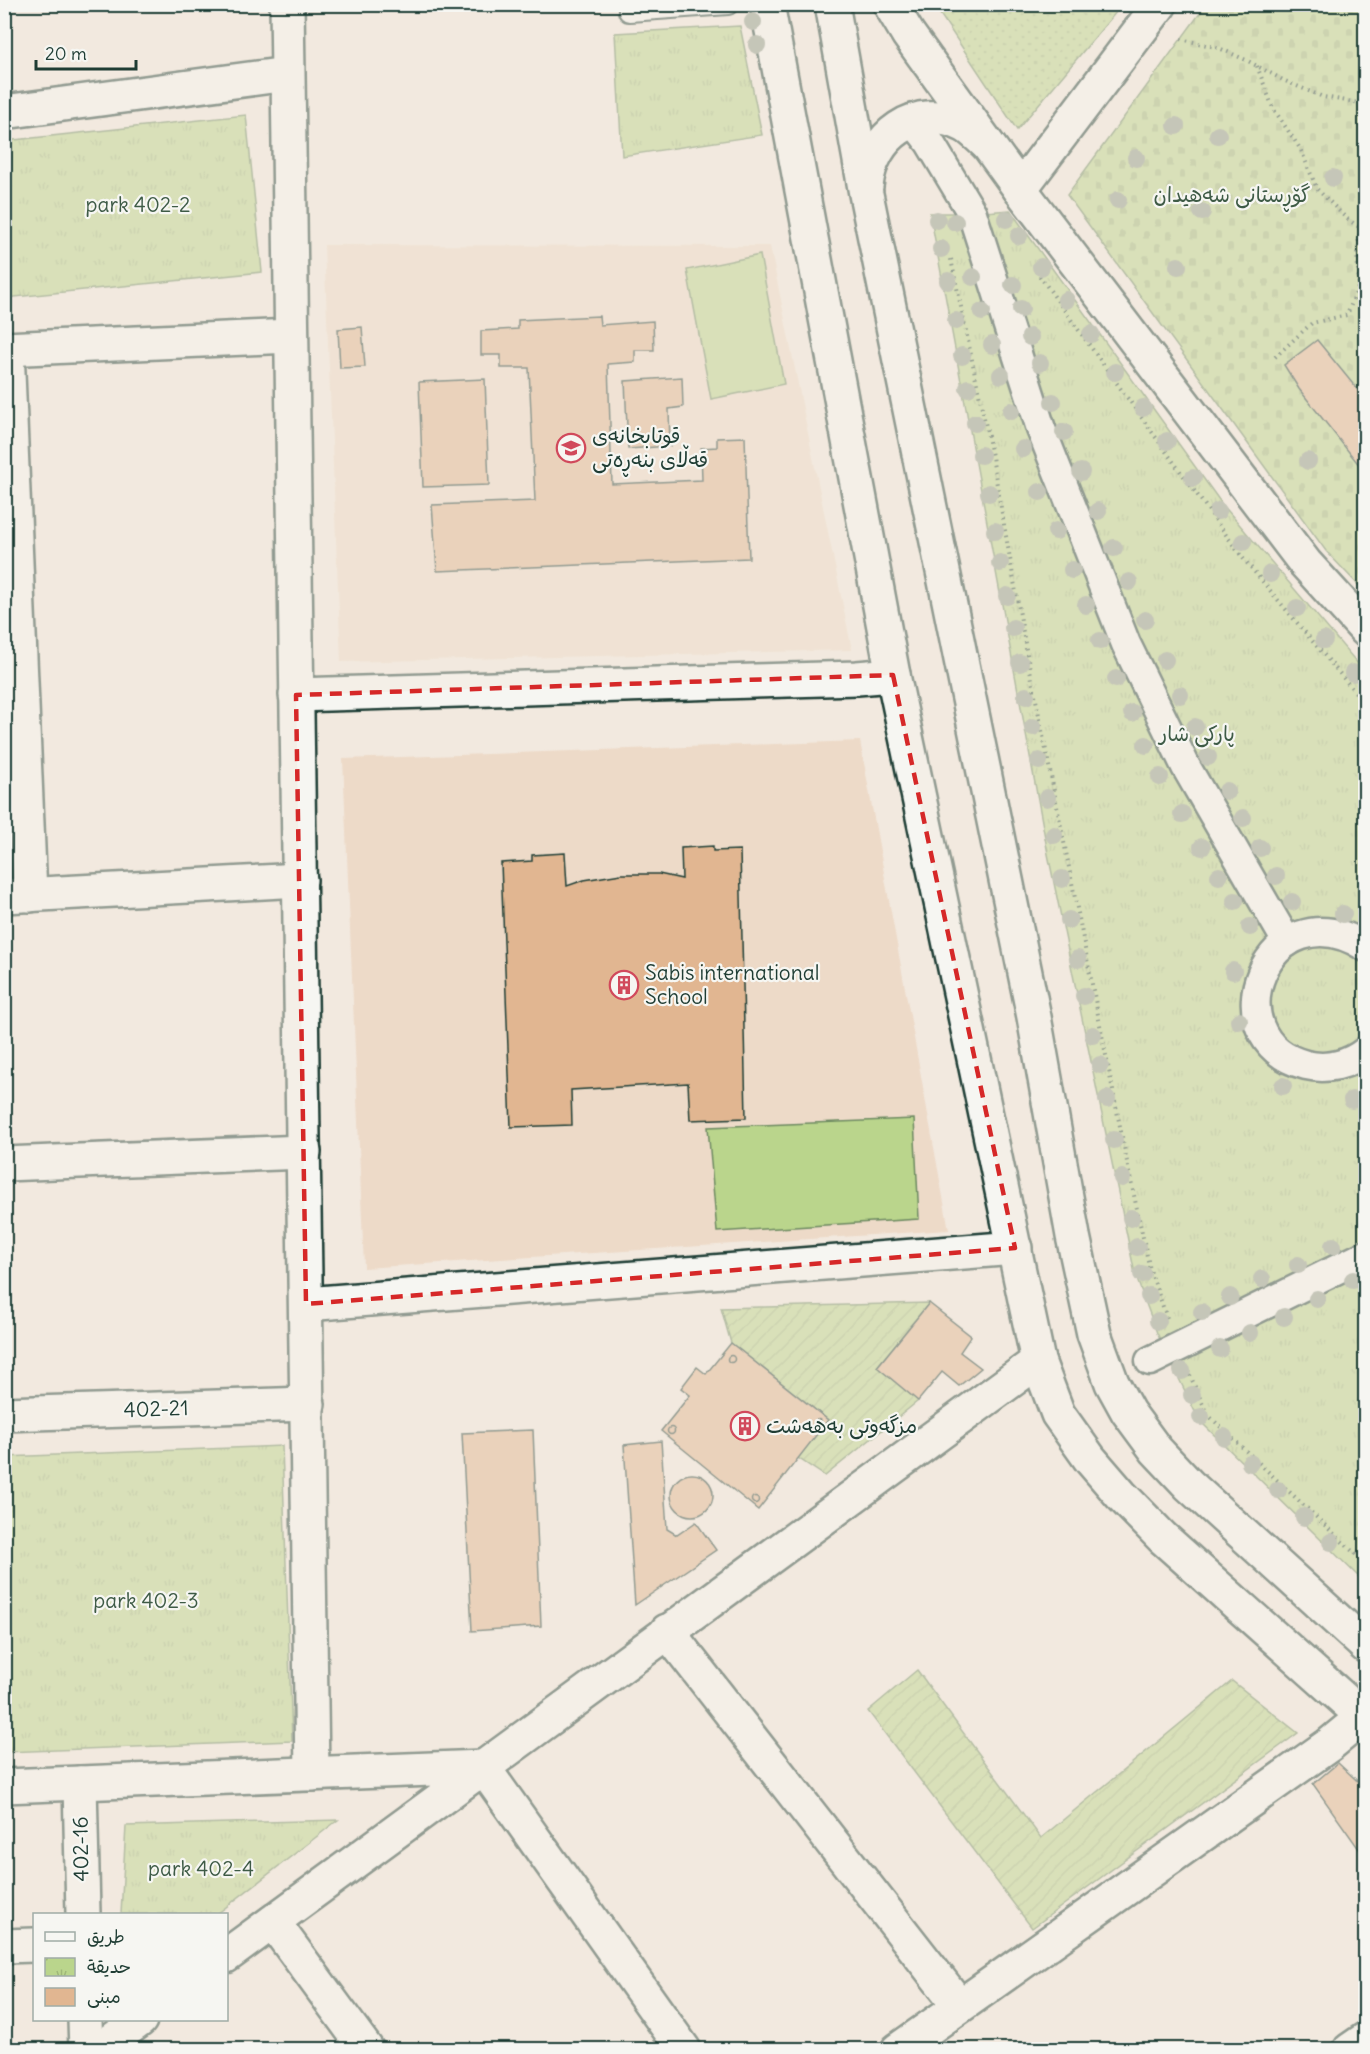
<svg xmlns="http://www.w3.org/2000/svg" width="1370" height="2054" viewBox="0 0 1370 2054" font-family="Delius,'Playpen Sans Arabic',sans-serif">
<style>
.built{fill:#eddac8}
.grass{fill:url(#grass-dots);stroke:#6c8960;stroke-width:1.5}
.cemetery{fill:url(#cemetery-stones);stroke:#6c8960;stroke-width:1.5}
.park{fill:url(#park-tufts);stroke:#6c8960;stroke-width:1.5}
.garden{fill:url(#garden-furrows);stroke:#6c8960;stroke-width:1.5}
.pitch{fill:#bad58c;stroke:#6c8960;stroke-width:1.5}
.building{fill:#e1b691;stroke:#1f3d34;stroke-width:1.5}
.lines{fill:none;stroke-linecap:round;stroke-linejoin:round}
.service-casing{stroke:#1f3d34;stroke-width:24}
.pedestrian-casing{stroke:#1f3d34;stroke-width:33}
.minor-casing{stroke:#1f3d34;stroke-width:38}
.tertiary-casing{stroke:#1f3d34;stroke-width:38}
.secondary-casing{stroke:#1f3d34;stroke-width:38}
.path{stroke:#1f3d34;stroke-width:4;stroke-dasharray:1.5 4.5;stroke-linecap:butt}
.service{stroke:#f6f6f2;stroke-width:20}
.pedestrian{stroke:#f6f6f2;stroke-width:28}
.minor{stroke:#f6f6f2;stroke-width:33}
.tertiary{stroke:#f6f6f2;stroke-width:33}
.secondary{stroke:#f6f6f2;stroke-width:33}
.tree{fill:#8f9b8b}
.marked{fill:none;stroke:#d62828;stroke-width:4.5;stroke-dasharray:12 8;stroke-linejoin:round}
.labels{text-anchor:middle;stroke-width:4.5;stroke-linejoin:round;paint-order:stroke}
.park-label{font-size:21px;fill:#3e5b46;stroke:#f6f6f2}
.poi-label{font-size:21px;fill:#1f3d34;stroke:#f6f6f2;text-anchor:start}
.street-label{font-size:21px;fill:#1f3d34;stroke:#f6f6f2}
</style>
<defs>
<pattern id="grass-dots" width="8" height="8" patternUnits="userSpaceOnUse" patternTransform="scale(1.5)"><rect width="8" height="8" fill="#bad58c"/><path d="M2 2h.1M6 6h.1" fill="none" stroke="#9fb879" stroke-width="1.8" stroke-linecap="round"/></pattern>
<pattern id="cemetery-stones" width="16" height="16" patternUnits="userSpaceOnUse" patternTransform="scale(1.5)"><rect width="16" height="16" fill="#bad58c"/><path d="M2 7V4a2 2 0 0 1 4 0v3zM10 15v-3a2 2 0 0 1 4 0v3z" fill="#9fb879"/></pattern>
<pattern id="park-tufts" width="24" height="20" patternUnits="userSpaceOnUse" patternTransform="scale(1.5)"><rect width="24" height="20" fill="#bad58c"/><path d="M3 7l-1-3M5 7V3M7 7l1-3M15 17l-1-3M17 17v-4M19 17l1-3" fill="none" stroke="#9fb879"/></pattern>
<pattern id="garden-furrows" width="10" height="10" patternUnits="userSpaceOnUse" patternTransform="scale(1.5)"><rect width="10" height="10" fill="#bad58c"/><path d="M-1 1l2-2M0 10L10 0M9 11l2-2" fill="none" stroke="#9fb879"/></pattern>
</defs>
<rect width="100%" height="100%" fill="#f2e9df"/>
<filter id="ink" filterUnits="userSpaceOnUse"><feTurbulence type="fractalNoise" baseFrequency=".0167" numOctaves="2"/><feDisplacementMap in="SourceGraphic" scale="12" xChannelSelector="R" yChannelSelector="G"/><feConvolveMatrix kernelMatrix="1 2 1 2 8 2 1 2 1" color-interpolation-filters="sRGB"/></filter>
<g filter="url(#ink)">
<g class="built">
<polygon points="324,245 770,246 852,650 341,662"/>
<polygon points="860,741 949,1230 364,1268 343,759"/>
</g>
<polygon class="grass" points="934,5 1122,5 1017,130"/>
<polygon class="cemetery" points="1206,5 1365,5 1365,592 1326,551 1067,195"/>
<g class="park">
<polygon points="740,26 762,135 622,156 615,33"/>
<polygon points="246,115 262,272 5,298 5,141"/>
<polygon points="1010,210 1222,504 1365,672 1365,1583 1199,1420 1157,1333 1135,1274 1048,854 930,213 972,213"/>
<polygon points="282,1446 292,1741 5,1752 5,1457"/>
<polygon points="338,1820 217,1914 121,1914 126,1826"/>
</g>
<g class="garden">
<polygon points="929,1303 877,1367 918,1401 825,1476 798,1458 828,1420 731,1343 721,1308"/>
<polygon points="917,1670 1041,1838 1232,1681 1298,1733 1032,1928 868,1711"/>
</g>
<g class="pitch">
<polygon points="760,255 784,384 711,399 687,270"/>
<polygon points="914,1119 919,1219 717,1232 708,1127"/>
</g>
<g class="building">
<polygon points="599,316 600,325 653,321 654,350 635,350 635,362 608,364 612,484 702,480 701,448 717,447 717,438 745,437 749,558 437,571 432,505 535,501 529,368 501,368 501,355 481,355 481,331 518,329 518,320"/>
<polygon points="362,327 365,367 340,368 338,329"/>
<polygon points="1317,340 1366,400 1366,461 1360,466 1299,389 1284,365"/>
<polygon points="682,377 683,407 669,409 670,446 628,449 625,381"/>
<polygon points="485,379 489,485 423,487 419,382"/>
<polygon points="713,846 713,851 740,850 746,1118 690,1120 688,1083 571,1090 572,1125 511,1127 501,863 532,861 532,855 565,853 567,886 584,880 621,874 659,874 682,879 681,848"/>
<polygon points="929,1303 971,1336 960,1352 981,1368 959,1386 942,1372 918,1401 877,1367"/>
<polygon points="731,1343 828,1420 758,1510 661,1431 690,1395 681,1388 697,1367 706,1374"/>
<circle cx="731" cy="1359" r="3.5"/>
<circle cx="818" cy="1423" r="3.5"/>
<circle cx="671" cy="1431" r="3.5"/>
<polygon points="533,1430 541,1626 472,1631 462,1433"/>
<polygon points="661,1441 667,1529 677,1535 696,1522 716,1550 635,1605 624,1445"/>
<circle cx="692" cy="1495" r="21"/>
<circle cx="755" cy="1500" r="3.5"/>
<polygon points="1338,1763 1366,1789 1366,1859 1313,1784"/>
</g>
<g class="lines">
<g class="service-casing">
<polyline id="service" points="629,4 629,11 728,4"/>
</g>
<g class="pedestrian-casing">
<g id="pedestrian">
<polyline points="913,121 930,143 972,213 1041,429 1126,644 1186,767 1287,942"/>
<path d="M1366 947C1267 884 1208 1040 1306 1065 1327 1070 1349 1065 1366 1051"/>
<polyline points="1150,1361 1366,1255"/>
</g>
</g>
<g class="minor-casing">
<g id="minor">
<polyline points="287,4 312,1774"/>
<polyline points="1160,4 1020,189 1305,563 1366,630"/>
<polyline points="4,112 287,74"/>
<polyline points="4,349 291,336"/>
<polyline points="7,349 30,895"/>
<polyline points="296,695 857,678 893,675"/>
<polyline points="4,896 300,880"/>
<polyline points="4,1164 304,1152"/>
<polyline points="306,1304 1015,1248"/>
<polyline points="4,1414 308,1404"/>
<polyline points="667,1631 959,2005"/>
<polyline points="80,1783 83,1914"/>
<polyline points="4,1786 483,1767 684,2050"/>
<polyline points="273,1922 367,2050"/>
<polyline points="4,1946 34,1945"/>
<polyline points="226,1956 1038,1361"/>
<polyline points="85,2020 86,2050"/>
<polyline points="99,2050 140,2020"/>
<polyline points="898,2050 1329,1745 1363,1717"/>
<polyline points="1350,2050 1366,2039"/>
</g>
</g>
<g class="tertiary-casing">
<polyline id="tertiary" points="890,4 908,34 1020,189"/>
</g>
<g class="secondary-casing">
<g id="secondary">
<polyline points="767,4 893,675 1038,1361 1058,1414 1090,1459 1121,1495 1163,1538 1366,1719"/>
<polyline points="832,4 866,194 1034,1017 1073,1236 1094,1334 1112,1383 1128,1412 1156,1450 1189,1485 1366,1646"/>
<path d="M866 186C871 136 916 102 964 125 972 129 979 137 986 143"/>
</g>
</g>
<g class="path">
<polyline points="1181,39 1219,48 1246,60 1285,81 1323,97 1366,104"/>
<polyline points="1257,66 1273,108 1301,150 1317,189 1346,218 1366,232"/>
<polyline points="951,259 991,451 1026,649 1129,1172 1150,1270 1167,1318"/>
<polyline points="1036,271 1242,557 1366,705"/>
<polyline points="1275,357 1312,323 1347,315 1359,285 1357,254 1360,228"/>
<polyline points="1190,1375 1207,1414 1366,1564"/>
</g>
<use href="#service" class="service"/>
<use href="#pedestrian" class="pedestrian"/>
<use href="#minor" class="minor"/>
<use href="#tertiary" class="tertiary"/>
<use href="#secondary" class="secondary"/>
</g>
<g class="tree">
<circle cx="753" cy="22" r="9"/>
<circle cx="757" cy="45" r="9"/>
<circle cx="1176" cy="126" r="9"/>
<circle cx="1218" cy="135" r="9"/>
<circle cx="1136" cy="158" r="9"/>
<circle cx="1333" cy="178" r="9"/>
<circle cx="1118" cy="200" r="9"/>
<circle cx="1202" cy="212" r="9"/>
<circle cx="1006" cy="219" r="9"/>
<circle cx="937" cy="220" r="9"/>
<circle cx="955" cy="222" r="9"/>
<circle cx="1019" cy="236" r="9"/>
<circle cx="941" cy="249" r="9"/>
<circle cx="1178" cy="266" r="9"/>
<circle cx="1041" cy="267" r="9"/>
<circle cx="973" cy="277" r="9"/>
<circle cx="948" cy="281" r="9"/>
<circle cx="1013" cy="285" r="9"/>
<circle cx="1066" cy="300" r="9"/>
<circle cx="1021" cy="309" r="9"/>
<circle cx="982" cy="312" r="9"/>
<circle cx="956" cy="321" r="9"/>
<circle cx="1091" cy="334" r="9"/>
<circle cx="1030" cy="337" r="9"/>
<circle cx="992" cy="345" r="9"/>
<circle cx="962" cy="356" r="9"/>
<circle cx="1040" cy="363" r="9"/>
<circle cx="1115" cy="372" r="9"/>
<circle cx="1001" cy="375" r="9"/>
<circle cx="968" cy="388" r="9"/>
<circle cx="1053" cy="402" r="9"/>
<circle cx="1143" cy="408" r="9"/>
<circle cx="1011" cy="411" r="9"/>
<circle cx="975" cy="423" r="9"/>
<circle cx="1064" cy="432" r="9"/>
<circle cx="1167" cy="441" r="9"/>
<circle cx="1023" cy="449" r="9"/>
<circle cx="981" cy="455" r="9"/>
<circle cx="1308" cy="461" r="9"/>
<circle cx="1081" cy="472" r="9"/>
<circle cx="1193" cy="478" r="9"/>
<circle cx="1040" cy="492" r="9"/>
<circle cx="989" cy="493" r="9"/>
<circle cx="1098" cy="511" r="9"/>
<circle cx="1218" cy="511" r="9"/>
<circle cx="995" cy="531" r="9"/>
<circle cx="1056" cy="531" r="9"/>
<circle cx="1243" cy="542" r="9"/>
<circle cx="1114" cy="548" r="9"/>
<circle cx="1000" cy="563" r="9"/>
<circle cx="1072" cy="570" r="9"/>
<circle cx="1270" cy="574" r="9"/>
<circle cx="1129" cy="582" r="9"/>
<circle cx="1007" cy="596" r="9"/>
<circle cx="1086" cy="605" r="9"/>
<circle cx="1297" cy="608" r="9"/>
<circle cx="1145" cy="620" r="9"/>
<circle cx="1013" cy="628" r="9"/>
<circle cx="1324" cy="640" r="9"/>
<circle cx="1100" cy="641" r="9"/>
<circle cx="1165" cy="660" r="9"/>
<circle cx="1020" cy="663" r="9"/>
<circle cx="1353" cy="673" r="9"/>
<circle cx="1116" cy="679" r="9"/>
<circle cx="1180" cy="695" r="9"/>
<circle cx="1026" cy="696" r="9"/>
<circle cx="1132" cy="713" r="9"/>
<circle cx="1033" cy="727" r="9"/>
<circle cx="1195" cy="727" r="9"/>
<circle cx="1146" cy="745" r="9"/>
<circle cx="1208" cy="757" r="9"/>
<circle cx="1039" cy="761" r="9"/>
<circle cx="1160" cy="777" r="9"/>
<circle cx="1227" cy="791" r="9"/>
<circle cx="1047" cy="798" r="9"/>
<circle cx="1182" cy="814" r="9"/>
<circle cx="1243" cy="818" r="9"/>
<circle cx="1054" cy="835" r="9"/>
<circle cx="1202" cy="847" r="9"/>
<circle cx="1260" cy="848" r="9"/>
<circle cx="1219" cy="876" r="9"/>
<circle cx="1276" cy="876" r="9"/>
<circle cx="1062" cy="879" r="9"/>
<circle cx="1235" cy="901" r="9"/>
<circle cx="1292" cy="902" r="9"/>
<circle cx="1343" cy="914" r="9"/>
<circle cx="1069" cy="920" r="9"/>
<circle cx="1250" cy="927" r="9"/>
<circle cx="1078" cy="959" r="9"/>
<circle cx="1233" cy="971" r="9"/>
<circle cx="1084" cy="996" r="9"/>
<circle cx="1239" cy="1021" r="9"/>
<circle cx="1093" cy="1035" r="9"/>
<circle cx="1100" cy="1065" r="9"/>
<circle cx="1283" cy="1086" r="9"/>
<circle cx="1107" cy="1099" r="9"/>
<circle cx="1352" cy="1100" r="9"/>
<circle cx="1114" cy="1140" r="9"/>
<circle cx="1122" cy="1178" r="9"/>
<circle cx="1131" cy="1218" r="9"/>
<circle cx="1333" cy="1246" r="9"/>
<circle cx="1137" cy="1247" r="9"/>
<circle cx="1298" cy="1265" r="9"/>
<circle cx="1142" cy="1274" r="9"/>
<circle cx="1262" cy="1279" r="9"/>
<circle cx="1353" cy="1280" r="9"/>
<circle cx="1149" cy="1296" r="9"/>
<circle cx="1230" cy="1297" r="9"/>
<circle cx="1317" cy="1299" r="9"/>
<circle cx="1202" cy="1312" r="9"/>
<circle cx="1284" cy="1317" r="9"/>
<circle cx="1158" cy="1321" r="9"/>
<circle cx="1250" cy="1333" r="9"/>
<circle cx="1220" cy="1349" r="9"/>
<circle cx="1182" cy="1371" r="9"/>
<circle cx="1192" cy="1395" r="9"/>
<circle cx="1201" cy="1417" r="9"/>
<circle cx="1224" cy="1437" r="9"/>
<circle cx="1250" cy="1463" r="9"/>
<circle cx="1278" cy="1490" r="9"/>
<circle cx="1304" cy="1517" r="9"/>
<circle cx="1331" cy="1542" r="9"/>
</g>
</g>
<path d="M0 0H1370V2054H0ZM893 675 1015 1248 306 1304 296 695Z" fill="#f2e9df" fill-opacity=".55" fill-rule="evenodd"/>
<path class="marked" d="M893 675 1015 1248 306 1304 296 695Z"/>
<defs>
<g id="school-ring" transform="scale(1.5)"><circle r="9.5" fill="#f6f6f2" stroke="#d1495b" stroke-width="1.5"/><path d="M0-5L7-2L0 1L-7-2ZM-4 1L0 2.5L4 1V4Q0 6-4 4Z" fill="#d1495b"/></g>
<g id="building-ring" transform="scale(1.5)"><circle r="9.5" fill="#f6f6f2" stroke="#d1495b" stroke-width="1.5"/><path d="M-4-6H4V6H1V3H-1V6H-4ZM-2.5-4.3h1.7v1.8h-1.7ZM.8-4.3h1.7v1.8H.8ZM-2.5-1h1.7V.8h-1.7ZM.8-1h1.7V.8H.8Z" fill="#d1495b"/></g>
</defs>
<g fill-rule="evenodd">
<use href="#school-ring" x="571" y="448"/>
<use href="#building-ring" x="624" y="985"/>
<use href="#building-ring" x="745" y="1426"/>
</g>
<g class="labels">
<g class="park-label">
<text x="1232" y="202">گۆڕستانی شەهیدان</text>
<text x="138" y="212">park 402-2</text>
<text x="1197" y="741">پارکی شار</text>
<text x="146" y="1608">park 402-3</text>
<text x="201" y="1876">park 402-4</text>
</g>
<g class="poi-label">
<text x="592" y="443">قوتابخانەی<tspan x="592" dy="24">قەڵای بنەڕەتی</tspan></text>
<text x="645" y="980">Sabis international<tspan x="645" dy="24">School</tspan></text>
<text x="766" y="1433">مزگەوتی بەهەشت</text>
</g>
<g class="street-label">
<text transform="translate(156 1409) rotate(-2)" y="7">402-21</text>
<text transform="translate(81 1849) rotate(-91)" y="7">402-16</text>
</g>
</g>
<rect width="1370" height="2054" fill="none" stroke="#f6f6f2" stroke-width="24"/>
<rect x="12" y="12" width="1346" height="2030" fill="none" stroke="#1f3d34" stroke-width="2" filter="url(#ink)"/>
<rect x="33" y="1913" width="195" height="108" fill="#f6f6f2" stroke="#a0aca6" stroke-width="1.5"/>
<rect x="45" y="1932" width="30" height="9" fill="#f6f6f2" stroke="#a0aca6" stroke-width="1.5"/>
<text x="87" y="1943" font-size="18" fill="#1f3d34">طريق</text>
<rect x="45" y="1958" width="30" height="18" fill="url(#park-tufts)" stroke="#a0aca6" stroke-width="1.5"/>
<text x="87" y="1973" font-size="18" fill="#1f3d34">حديقة</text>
<rect x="45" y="1988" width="30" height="18" fill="#e1b691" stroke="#a0aca6" stroke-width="1.5"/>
<text x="87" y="2003" font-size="18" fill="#1f3d34">مبنى</text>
<path d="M36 60v9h100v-9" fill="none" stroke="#1f3d34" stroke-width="3"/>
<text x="45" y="60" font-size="18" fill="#1f3d34" stroke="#f6f6f2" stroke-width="4.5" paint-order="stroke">20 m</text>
</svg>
